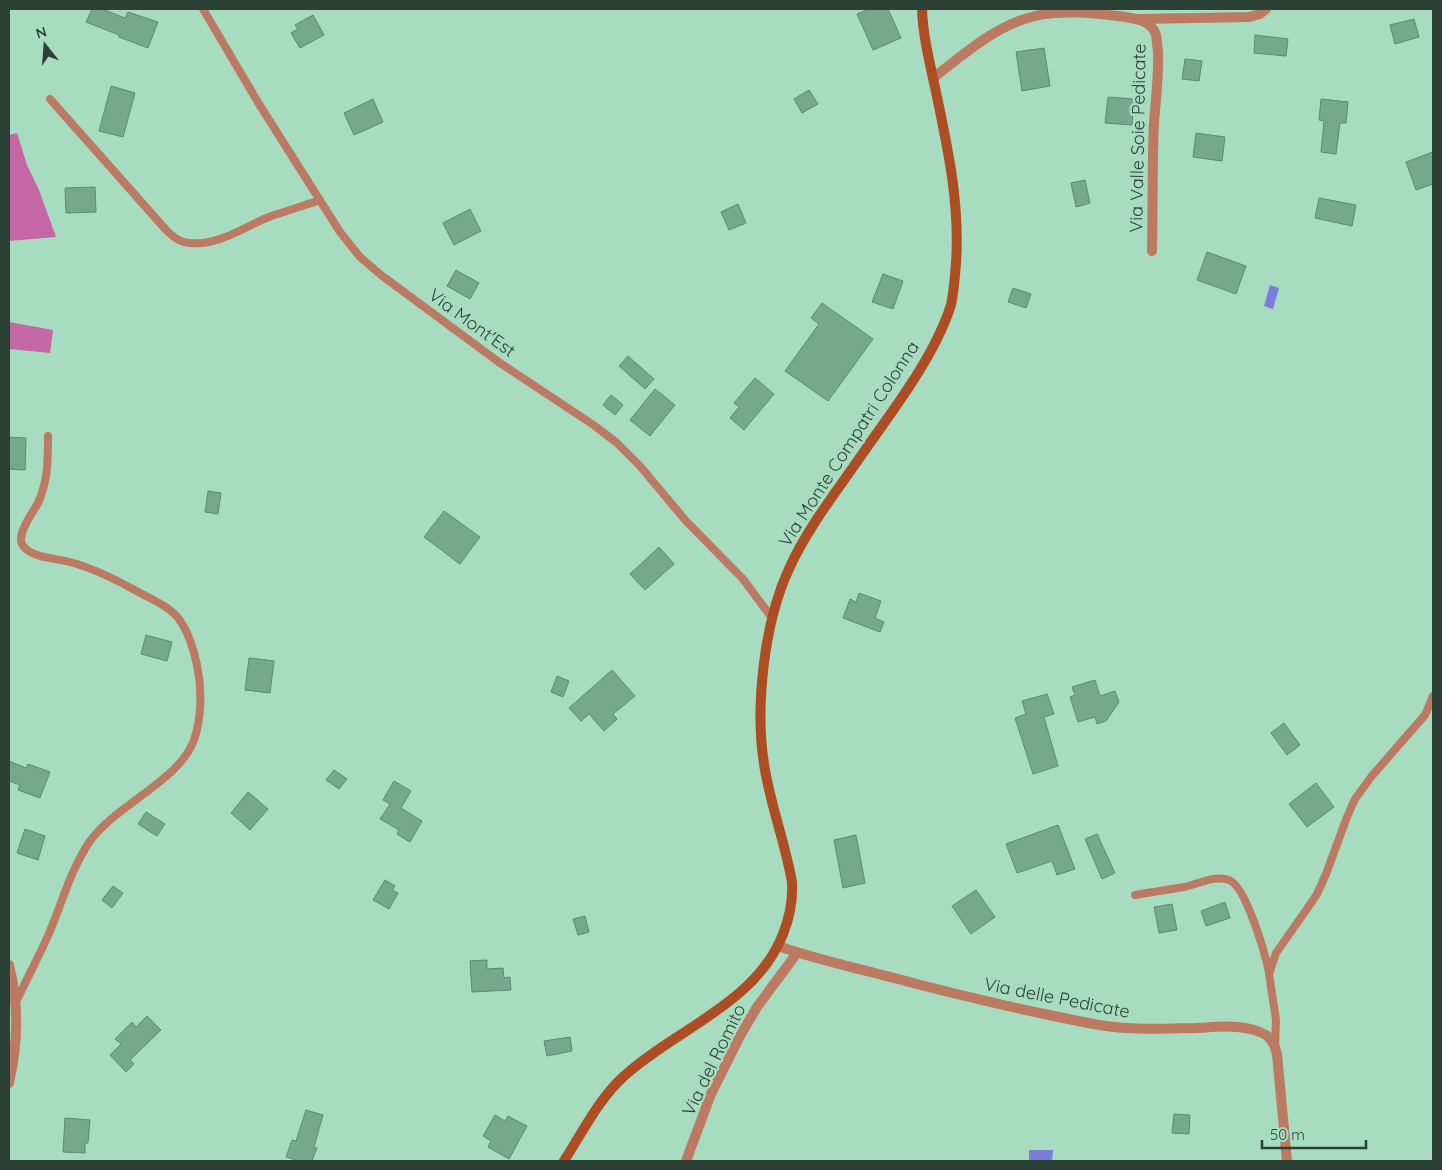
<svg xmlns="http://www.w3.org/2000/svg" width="1442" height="1170" viewBox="0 0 1442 1170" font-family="Quicksand,sans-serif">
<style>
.forest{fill:#c567a4}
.water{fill:#7c7cda}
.building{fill:#76a88e;stroke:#5a8b73}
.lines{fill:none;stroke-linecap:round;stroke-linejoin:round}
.lane{stroke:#bb7a61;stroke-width:8}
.street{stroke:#bb7a61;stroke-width:10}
.secondary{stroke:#ac4d24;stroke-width:10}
.labels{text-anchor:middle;stroke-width:5;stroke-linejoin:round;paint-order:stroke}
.street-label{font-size:18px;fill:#2c4136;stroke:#a8dcc1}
</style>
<rect width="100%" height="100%" fill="#a8dcc1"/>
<g class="forest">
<polygon points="17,133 27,165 39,190 56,237 9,241 9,135"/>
<polygon points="9,322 53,330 50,353 9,349"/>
</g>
<g class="water">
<polygon points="1270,285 1279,288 1273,309 1264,306"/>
<polygon points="1029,1150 1053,1150 1052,1161 1029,1161"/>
</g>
<g class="building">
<polygon points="92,9 102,9 125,18 128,12 158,22 148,48 119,37 119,35 86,22"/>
<polygon points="869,9 888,9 901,38 873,50 857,14"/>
<polygon points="313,15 324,35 300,48 291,33 298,29 295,25"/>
<polygon points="1414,19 1419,37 1395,44 1390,25"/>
<polygon points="1255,35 1288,39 1286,56 1254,53"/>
<polygon points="1044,48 1050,86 1022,91 1016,52"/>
<polygon points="1185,59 1202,61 1199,81 1182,79"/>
<polygon points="111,86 135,93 123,137 99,131"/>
<polygon points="809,90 818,104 802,113 794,99"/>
<polygon points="1108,97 1134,99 1132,125 1105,123"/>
<polygon points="373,99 383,122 354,135 344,113"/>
<polygon points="1321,99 1348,102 1346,123 1340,123 1336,154 1321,152 1324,121 1319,120"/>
<polygon points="1196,133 1225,137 1222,161 1193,157"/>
<polygon points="1433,152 1433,184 1416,190 1406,162"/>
<polygon points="1085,180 1090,203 1076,207 1071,183"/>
<polygon points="95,187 96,212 66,213 65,188"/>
<polygon points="1319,198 1356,205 1352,226 1315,218"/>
<polygon points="738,204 746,223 729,230 721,212"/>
<polygon points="470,209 481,231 454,245 443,223"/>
<polygon points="1207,252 1246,266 1236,294 1197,280"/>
<polygon points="456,270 479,283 470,299 447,286"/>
<polygon points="883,274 903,281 893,309 872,302"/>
<polygon points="1013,288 1031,294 1026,308 1008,302"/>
<polygon points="822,303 873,339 828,401 785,371 819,324 811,318"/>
<polygon points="628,356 654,379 645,389 619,366"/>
<polygon points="755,378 774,394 744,430 730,418 739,407 734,403"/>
<polygon points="655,389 675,405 650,436 630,420"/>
<polygon points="611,395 623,405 615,415 603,405"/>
<polygon points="9,437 26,438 25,470 9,469"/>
<polygon points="208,491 221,493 218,514 205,512"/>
<polygon points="444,511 480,537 460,564 424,537"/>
<polygon points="659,547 674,564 645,590 630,574"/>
<polygon points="859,593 881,601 875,618 884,622 880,632 843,618 850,599 856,602"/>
<polygon points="146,635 172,642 167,661 141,654"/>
<polygon points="249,658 274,661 270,693 245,690"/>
<polygon points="612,670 635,696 613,714 617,719 604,731 589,714 581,721 569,708"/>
<polygon points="557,676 569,681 563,697 551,692"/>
<polygon points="1095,680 1100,696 1115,691 1119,702 1106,721 1097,724 1095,717 1078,722 1070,697 1075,695 1072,687"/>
<polygon points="1047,694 1054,714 1044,717 1058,766 1033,774 1015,718 1026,714 1022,701"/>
<polygon points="1284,723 1300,745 1287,755 1271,733"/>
<polygon points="9,761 26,768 28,764 50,772 40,798 18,790 20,785 9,781"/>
<polygon points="334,770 347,779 339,789 326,780"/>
<polygon points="394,781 411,791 401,808 422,821 410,842 397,834 399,830 380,819 390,804 383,800"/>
<polygon points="1316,783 1334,807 1307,827 1289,804"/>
<polygon points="248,792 268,809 250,830 231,813"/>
<polygon points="146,812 165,824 157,836 138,824"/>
<polygon points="1058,825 1075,869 1057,875 1052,861 1017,873 1006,844"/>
<polygon points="25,829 45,836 38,860 17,853"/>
<polygon points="1097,834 1115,873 1102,879 1085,839"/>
<polygon points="856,835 865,883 843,888 834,840"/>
<polygon points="385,880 395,886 392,890 398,893 389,909 373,900"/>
<polygon points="113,886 123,893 112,908 102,900"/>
<polygon points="976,890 995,917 971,934 952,906"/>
<polygon points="1225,902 1230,918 1206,926 1201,911"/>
<polygon points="1172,904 1177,930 1159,933 1154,907"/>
<polygon points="585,916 589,932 578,935 573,919"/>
<polygon points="487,960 487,969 503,968 504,978 510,977 511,990 472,992 470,961"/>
<polygon points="147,1016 161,1030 130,1060 134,1064 126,1072 110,1055 121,1044 115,1039 132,1022 136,1027"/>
<polygon points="570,1037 572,1051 547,1056 544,1041"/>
<polygon points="306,1110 323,1115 314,1147 317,1148 312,1161 299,1161 286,1157 292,1140 296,1141"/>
<polygon points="1174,1114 1190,1115 1189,1134 1172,1133"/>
<polygon points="495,1115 505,1121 508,1116 527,1126 509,1159 488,1147 491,1141 483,1136"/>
<polygon points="65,1118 90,1120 88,1143 85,1143 85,1153 63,1152"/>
</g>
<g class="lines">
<g class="lane">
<polyline points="203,9 259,104 340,232 360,257 381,275 500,363 595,426 617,443 640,466 686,521 743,579 772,618"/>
<path d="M50 99 167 231C173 237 181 243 190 243 218 246 244 227 269 217 286 211 303 206 320 200"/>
<path d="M1135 895C1151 892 1168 890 1184 887 1198 884 1214 875 1229 880 1246 886 1265 954 1269 972"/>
<path d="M16 1002C27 978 40 955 50 931 63 900 71 869 90 841 117 804 179 781 194 740 202 717 202 689 197 665 194 651 189 634 181 622 172 608 157 602 142 594 119 581 96 569 70 562 56 558 29 558 22 544 17 533 33 512 38 503 48 481 48 460 48 436"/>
<polyline points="1275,1048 1276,1020 1269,974 1276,953 1309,906 1317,894 1326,874 1347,817 1355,799 1371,777 1425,715 1433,696"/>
</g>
<g class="street">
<polyline points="1139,19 1249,17 1260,14 1266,9"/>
<path d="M933 78C964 54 996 25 1035 16 1062 10 1091 13 1118 16 1132 18 1151 19 1156 35 1157 40 1157 46 1158 51 1159 74 1156 98 1154 122 1152 165 1153 208 1152 251"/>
<path d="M778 946C821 961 865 970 909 982 955 994 1002 1005 1049 1015 1075 1020 1101 1027 1127 1028 1150 1030 1173 1028 1195 1028 1218 1027 1246 1023 1266 1035 1273 1040 1275 1047 1277 1054L1287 1161"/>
<path d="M9 965C19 1004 18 1044 9 1083"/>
<polyline points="686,1161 711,1094 740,1036 757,1007 797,953"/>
</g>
<path class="secondary" d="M564 1161C582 1133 598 1100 623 1077 675 1029 756 1004 783 934 790 917 793 901 792 882 785 842 770 804 764 764 755 707 764 624 788 571 807 528 837 491 863 453 888 417 915 382 935 343 941 331 947 318 951 305 954 291 955 277 956 263 960 204 948 149 936 92 930 64 923 37 922 9"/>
</g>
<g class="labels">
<g class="street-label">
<text transform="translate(1138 138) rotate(-89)" y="6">Via Valle Soie Pedicate</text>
<text transform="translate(472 323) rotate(36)" y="6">Via Mont'Est</text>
<text transform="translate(849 444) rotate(-57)" y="6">Via Monte Compatri Colonna</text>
<text transform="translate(1057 998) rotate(11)" y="6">Via delle Pedicate</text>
<text transform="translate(714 1060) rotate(-64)" y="6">Via del Romito</text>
</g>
</g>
<rect width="1442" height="1170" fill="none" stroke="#2c4136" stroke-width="20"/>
<g transform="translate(45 45) rotate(343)" stroke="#a8dcc1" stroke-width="4" paint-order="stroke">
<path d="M0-4L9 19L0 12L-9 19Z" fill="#2c4136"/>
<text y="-8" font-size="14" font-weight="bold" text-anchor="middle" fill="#2c4136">N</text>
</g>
<path d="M1262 1140v8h104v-8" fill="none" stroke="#2c4136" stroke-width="2.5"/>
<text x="1270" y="1140" font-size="15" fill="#2c4136" stroke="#a8dcc1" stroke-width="4" paint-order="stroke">50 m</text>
</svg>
